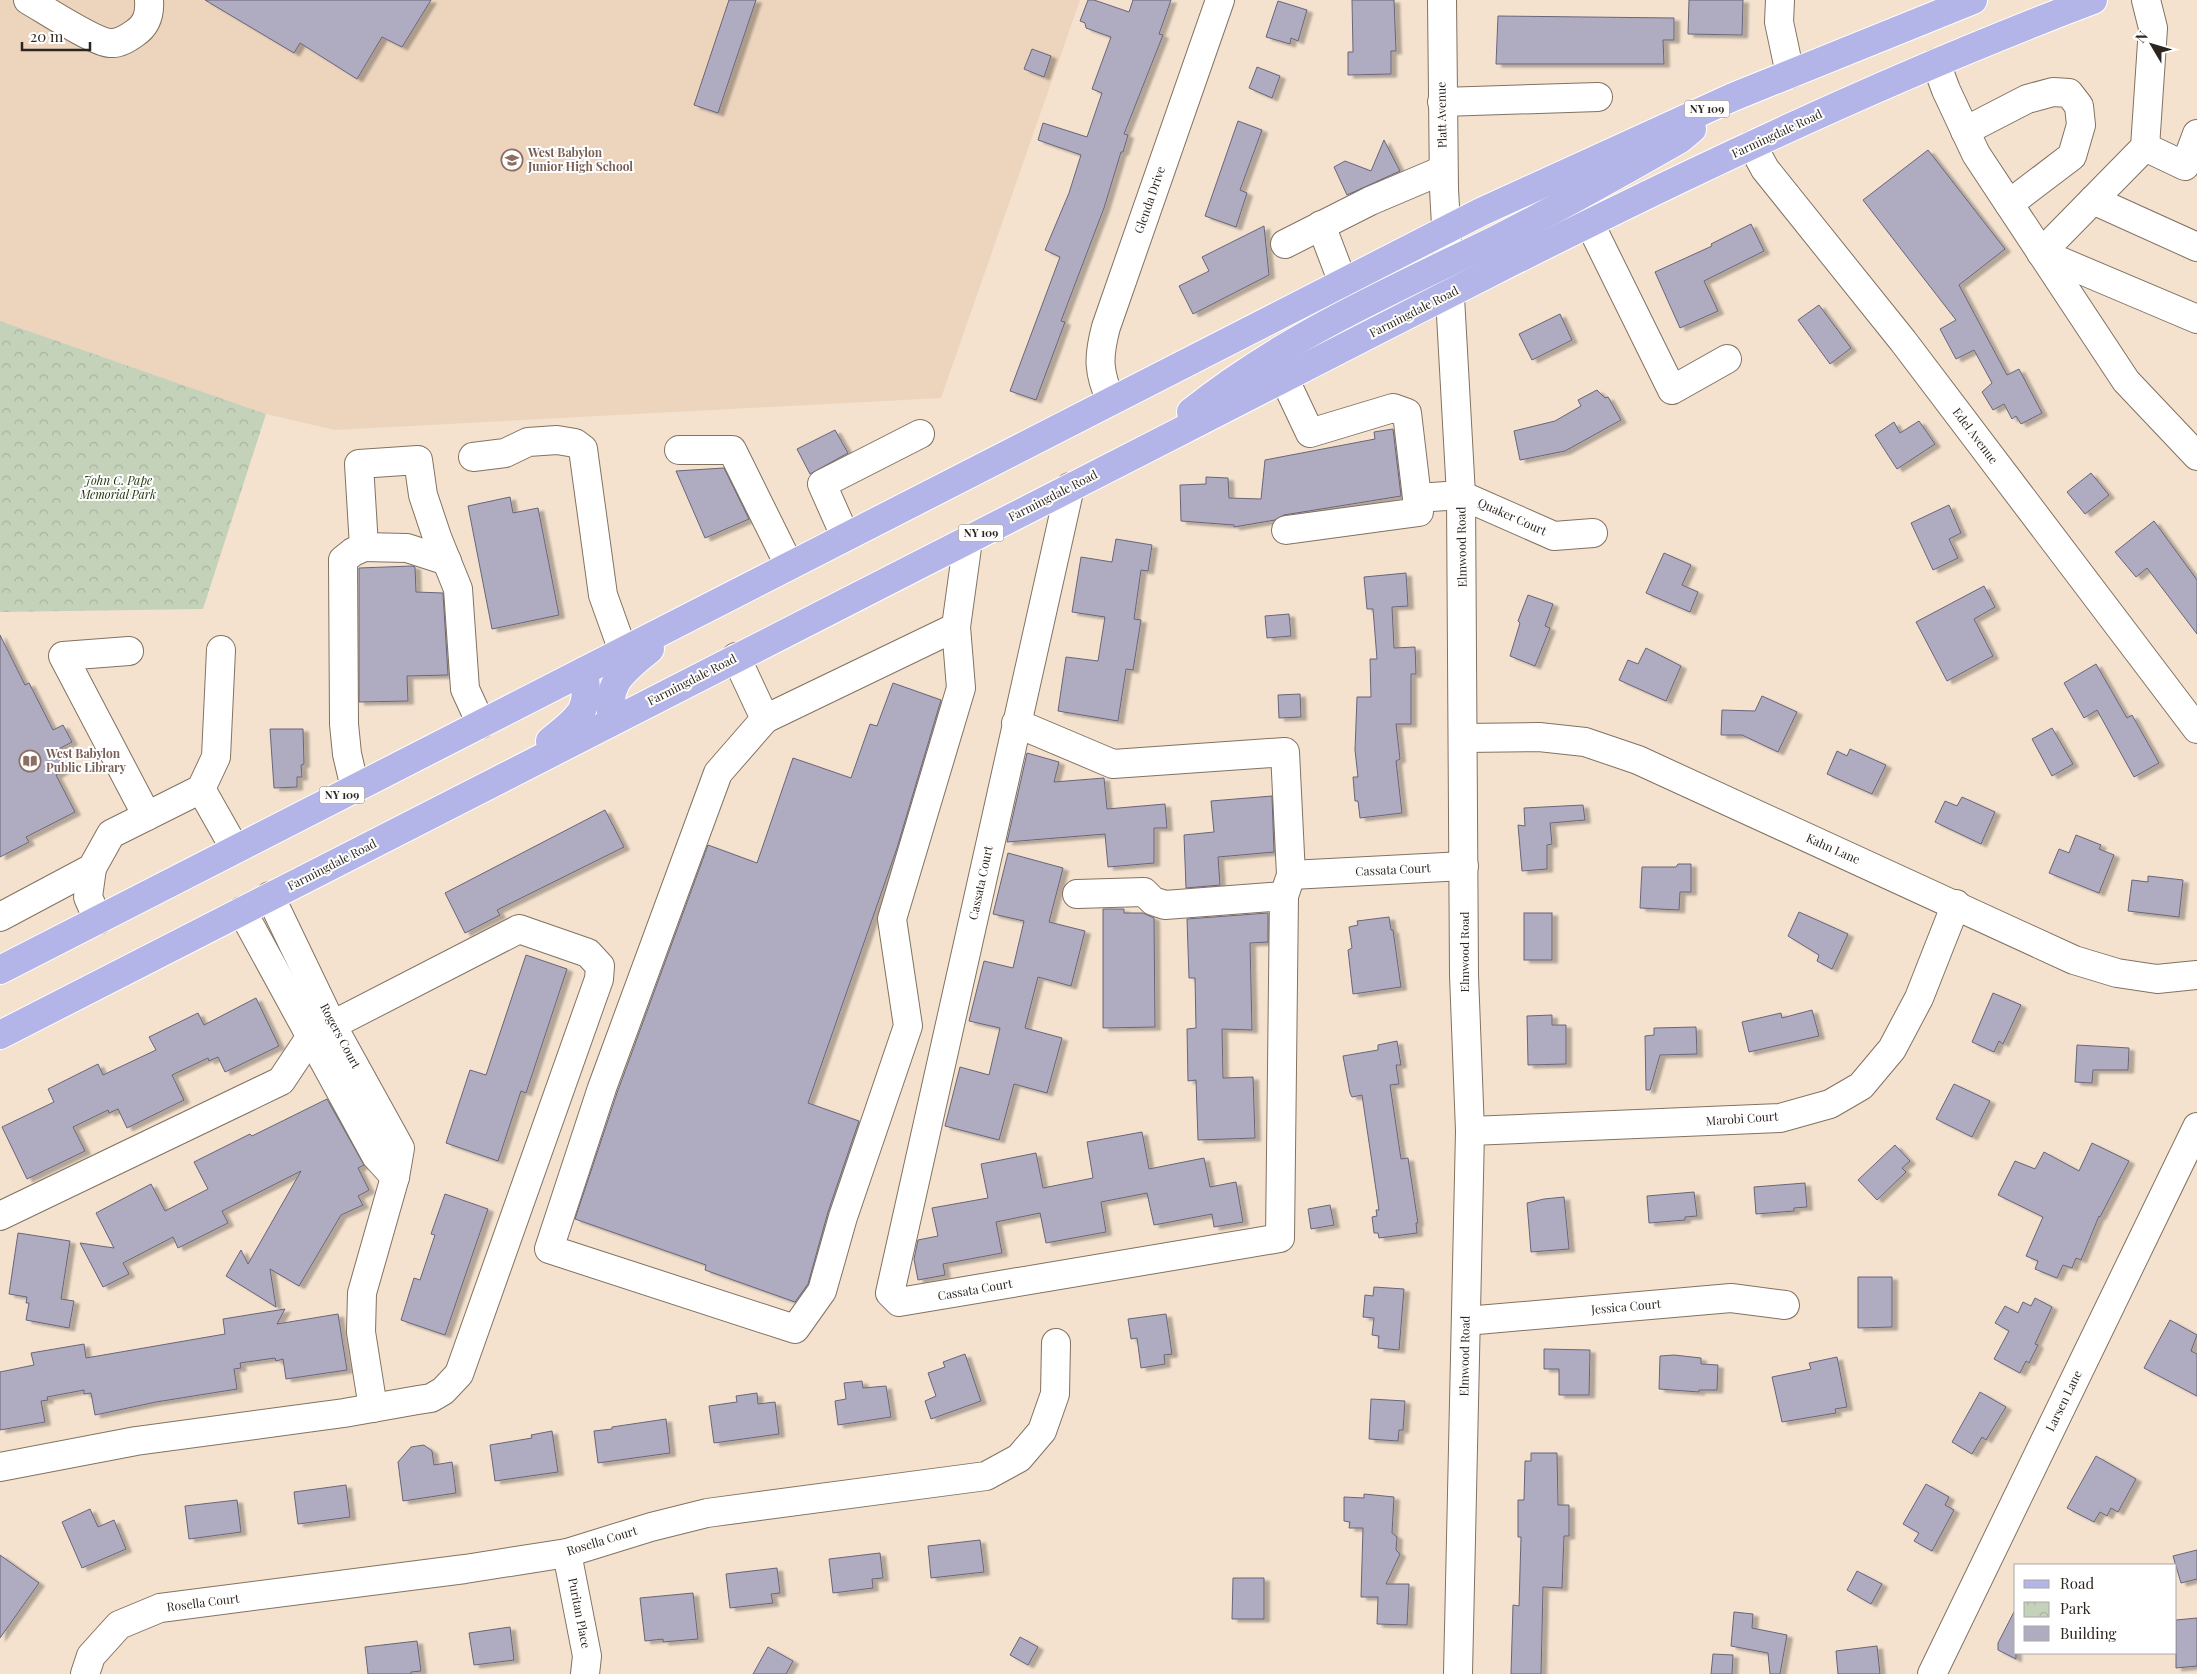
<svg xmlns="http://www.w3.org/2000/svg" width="2197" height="1674" viewBox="0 0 2197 1674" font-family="'Playfair Display',serif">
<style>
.built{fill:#ecd4bd}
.park{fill:url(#park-crowns)}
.building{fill:#afacc2;stroke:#69657a;filter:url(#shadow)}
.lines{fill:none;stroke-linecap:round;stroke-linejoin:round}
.minor-casing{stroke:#827261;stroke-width:30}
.major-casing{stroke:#fff;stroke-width:30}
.minor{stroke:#fff;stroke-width:28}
.major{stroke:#b3b5e8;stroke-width:28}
.labels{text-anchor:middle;stroke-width:4;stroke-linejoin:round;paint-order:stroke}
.shield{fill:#fff;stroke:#6c6763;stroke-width:1}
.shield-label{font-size:11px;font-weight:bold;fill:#2d2620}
.street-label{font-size:12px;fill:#2d2620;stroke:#fff}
.education-label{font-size:12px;font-weight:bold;fill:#785e54;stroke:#fff;text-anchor:start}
.park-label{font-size:12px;font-style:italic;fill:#1d3206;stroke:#fff}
</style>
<defs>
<pattern id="park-crowns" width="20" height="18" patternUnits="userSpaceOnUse" patternTransform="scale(1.25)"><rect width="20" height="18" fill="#c4d2ba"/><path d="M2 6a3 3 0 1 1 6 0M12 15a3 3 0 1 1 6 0" fill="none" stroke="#a9b4a0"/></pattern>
<filter id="shadow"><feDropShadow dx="5.5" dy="3" stdDeviation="1" flood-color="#0004"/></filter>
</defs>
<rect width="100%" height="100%" fill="#f4e2cf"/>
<polygon class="built" points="0,0 1080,0 941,398 335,430 266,414 0,321"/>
<polygon class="park" points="0,321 266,414 203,609 0,612"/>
<g class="building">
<polygon points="205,0 431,0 402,47 382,37 357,79 300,43 294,53"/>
<polygon points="729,0 756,0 718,113 694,105"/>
<polygon points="1088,0 1094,0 1129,12 1133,0 1171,0 1159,34 1163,35 1124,134 1128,135 1123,152 1121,152 1104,208 1061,321 1065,322 1036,400 1010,391 1060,257 1045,250 1069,193 1081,155 1038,140 1043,123 1087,137 1102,93 1092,89 1111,37 1086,28 1085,23 1080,21"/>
<polygon points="1352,0 1394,0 1396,51 1391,51 1391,74 1348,75 1348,52 1353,52"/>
<polygon points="1689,0 1743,0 1742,35 1688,34"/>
<polygon points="1278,1 1307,10 1298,41 1291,38 1290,44 1266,37"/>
<polygon points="1498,16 1674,18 1674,40 1663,40 1664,64 1496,64"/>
<polygon points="1032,49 1051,56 1044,77 1024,69"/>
<polygon points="1257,67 1280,76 1272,98 1249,88"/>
<polygon points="1238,121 1262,130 1240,190 1247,193 1236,227 1205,216"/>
<polygon points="1384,140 1400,171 1347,195 1334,167 1345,161 1371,171"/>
<polygon points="1928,150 2005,249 1959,285 2007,375 2019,369 2042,413 2021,424 2016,416 2012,419 2004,404 1993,410 1982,392 1992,383 1974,350 1956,359 1940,329 1956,320 1863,200"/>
<polygon points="1751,224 1764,251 1704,281 1718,311 1680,328 1655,272 1712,246 1711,244"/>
<polygon points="1264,226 1269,275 1193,314 1179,286 1209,271 1202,257"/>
<polygon points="1819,305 1851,348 1830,364 1798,320"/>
<polygon points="1560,314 1572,340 1532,360 1519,334"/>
<polygon points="1597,390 1605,398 1608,397 1621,420 1565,451 1520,460 1514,431 1555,421 1581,406 1578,400"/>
<polygon points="1919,421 1935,444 1897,469 1875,435 1894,422 1900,433"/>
<polygon points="1393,429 1401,496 1284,515 1275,520 1234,527 1234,525 1181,521 1180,485 1206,484 1206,477 1228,478 1229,498 1261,499 1265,460 1375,439 1374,432"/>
<polygon points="835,430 848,453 810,474 797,449"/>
<polygon points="724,468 749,519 705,538 676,471"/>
<polygon points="2091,473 2109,495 2085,514 2067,492"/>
<polygon points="510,497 513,513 538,508 559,615 492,629 468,506"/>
<polygon points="1949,505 1961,533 1949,539 1958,558 1933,570 1911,523"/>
<polygon points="2154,521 2197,580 2197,634 2147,568 2136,577 2115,552"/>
<polygon points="1116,539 1152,545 1148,571 1141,570 1134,619 1141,620 1133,670 1126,669 1118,721 1058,711 1066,657 1098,661 1105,617 1072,612 1081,557 1112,562"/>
<polygon points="1664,553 1691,565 1682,585 1698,592 1690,612 1646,593"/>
<polygon points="412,566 415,567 416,592 443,593 448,675 407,676 408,701 359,702 359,568"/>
<polygon points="1406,573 1408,606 1392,607 1394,648 1415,647 1416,674 1411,674 1411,724 1396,724 1400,759 1396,761 1402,813 1360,818 1358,801 1355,801 1353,777 1358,777 1355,750 1357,697 1371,697 1370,659 1377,659 1373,609 1367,609 1364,577"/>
<polygon points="1984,586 1995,607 1974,619 1993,656 1947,681 1916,622"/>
<polygon points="1528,595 1553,604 1545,626 1550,628 1535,666 1510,656 1520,623 1518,621"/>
<polygon points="1289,614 1291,636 1267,638 1265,616"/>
<polygon points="0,635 25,685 29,683 53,730 63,725 72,742 55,751 64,770 56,775 75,812 26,837 29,842 0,857"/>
<polygon points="1646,648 1681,666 1666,701 1619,680 1628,660 1638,664"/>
<polygon points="2096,664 2127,718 2132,715 2159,763 2134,777 2097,710 2084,718 2064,683"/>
<polygon points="893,683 941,700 897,848 808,1103 859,1121 828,1212 808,1284 795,1302 705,1270 706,1265 575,1219 617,1093 708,845 757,863 793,758 851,778 870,724 877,726"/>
<polygon points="1300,694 1301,717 1279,718 1278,695"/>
<polygon points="1762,696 1797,712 1778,752 1742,735 1721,735 1722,710 1755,711"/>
<polygon points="2052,728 2073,764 2052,776 2032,739"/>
<polygon points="270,729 303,729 304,764 301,765 302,777 297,777 297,787 274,788"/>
<polygon points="1850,749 1886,765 1872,794 1827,774 1837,751 1847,756"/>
<polygon points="1027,753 1059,762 1054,782 1104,778 1107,809 1165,804 1167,828 1154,828 1154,863 1108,867 1105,834 1007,842"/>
<polygon points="1272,796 1274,852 1218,857 1220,885 1186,888 1184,835 1214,832 1211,801"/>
<polygon points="1962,797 1995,812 1981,844 1935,822 1945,801 1957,806"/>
<polygon points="1583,805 1585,820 1550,823 1552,844 1547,845 1547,869 1522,871 1518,825 1525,826 1524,808"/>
<polygon points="605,810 624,847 497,910 500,915 465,933 445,893"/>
<polygon points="2076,835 2101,845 2099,849 2114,855 2099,893 2049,873 2059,849 2069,853"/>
<polygon points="1008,853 1063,868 1049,922 1085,931 1071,986 1038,977 1025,1028 1062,1038 1047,1093 1014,1084 999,1140 945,1126 960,1067 989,1075 1000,1028 969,1021 984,961 1013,968 1024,921 993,914"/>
<polygon points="1678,864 1691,864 1691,892 1680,892 1679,910 1640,908 1642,867 1676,867"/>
<polygon points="2148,876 2183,880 2179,917 2128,911 2132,880 2148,882"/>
<polygon points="1103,909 1124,909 1124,913 1143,913 1154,918 1155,1027 1103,1028"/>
<polygon points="1799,912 1848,934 1832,969 1817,961 1819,955 1788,936"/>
<polygon points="1268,913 1268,942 1250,943 1252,1030 1222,1029 1223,1078 1253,1077 1255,1138 1198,1140 1196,1080 1188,1081 1187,1029 1196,1028 1195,978 1189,978 1187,919"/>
<rect x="1524" y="913" width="28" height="47"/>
<polygon points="1389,917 1391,930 1393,930 1401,987 1353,994 1348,950 1352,948 1349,927 1358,925 1357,921"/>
<polygon points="526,955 567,969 526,1093 521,1091 498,1161 446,1143 470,1070 486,1075"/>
<polygon points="1993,993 2021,1005 2003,1044 1999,1041 1994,1052 1972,1042"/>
<polygon points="256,998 279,1046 225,1072 218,1057 209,1061 208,1058 172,1075 184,1100 127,1128 118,1109 109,1113 108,1110 73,1127 85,1151 27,1179 2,1127 54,1102 48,1089 98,1064 103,1075 156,1050 149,1037 198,1013 204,1025"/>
<polygon points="1812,1010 1819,1036 1749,1052 1742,1022 1781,1013 1782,1018"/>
<polygon points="1552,1015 1552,1025 1566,1025 1566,1064 1528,1065 1527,1016"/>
<polygon points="1696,1027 1697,1054 1660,1055 1650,1090 1646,1090 1645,1036 1654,1035 1654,1028"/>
<polygon points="1397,1041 1401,1065 1396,1065 1399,1084 1390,1085 1401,1159 1408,1158 1418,1223 1416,1223 1417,1233 1379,1238 1378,1233 1374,1233 1372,1217 1377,1216 1376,1210 1379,1210 1362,1095 1352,1097 1350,1093 1343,1056 1378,1050 1378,1045"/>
<polygon points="2077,1045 2129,1048 2128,1070 2093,1070 2092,1083 2075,1082"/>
<polygon points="1954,1084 1990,1101 1972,1137 1936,1119"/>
<polygon points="327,1099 364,1165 358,1168 369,1190 358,1196 363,1205 341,1215 299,1286 270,1269 276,1307 226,1276 241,1250 248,1264 301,1171 222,1211 228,1223 178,1248 173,1237 123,1263 129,1274 103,1287 80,1243 114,1248 96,1213 151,1184 165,1211 208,1189 194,1162 250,1134 252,1136"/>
<polygon points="1142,1132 1149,1169 1204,1158 1210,1187 1236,1182 1243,1222 1214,1227 1212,1214 1154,1225 1147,1193 1101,1202 1106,1232 1046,1243 1040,1213 996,1222 1002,1253 943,1264 945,1275 918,1280 914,1259 918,1240 938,1236 932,1208 988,1198 981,1164 1036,1153 1043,1188 1093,1178 1087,1142"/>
<polygon points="2092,1143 2129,1161 2100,1217 2099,1216 2081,1260 2076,1258 2072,1268 2063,1265 2057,1278 2035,1269 2038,1261 2026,1256 2043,1217 1998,1195 2015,1161 2035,1169 2044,1152 2079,1171"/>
<polygon points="1895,1145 1910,1161 1902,1168 1906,1172 1877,1200 1858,1180"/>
<polygon points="1805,1183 1807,1207 1794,1208 1794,1211 1756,1214 1754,1187"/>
<polygon points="1694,1192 1697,1216 1685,1217 1685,1220 1649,1223 1647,1196"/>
<polygon points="445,1194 488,1209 445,1335 401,1320 414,1278 420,1280 435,1235 431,1234"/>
<polygon points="1564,1197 1569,1249 1531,1252 1527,1203 1544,1199"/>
<polygon points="1330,1205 1334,1225 1311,1229 1308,1209"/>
<polygon points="18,1233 70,1241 61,1299 74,1301 69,1328 26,1320 29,1303 26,1303 27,1297 9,1294"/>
<polygon points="1858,1277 1892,1277 1892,1327 1858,1328"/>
<polygon points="1374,1287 1404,1289 1399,1350 1378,1348 1379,1336 1372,1335 1374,1318 1363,1317 1365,1295 1373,1296"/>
<polygon points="2035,1298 2052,1307 2035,1344 2038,1345 2029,1363 2026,1361 2020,1373 1994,1359 2009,1331 1995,1323 2005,1306 2018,1313 2023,1302 2031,1306"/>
<polygon points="285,1309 277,1324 338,1314 347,1370 286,1379 283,1359 276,1361 275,1358 240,1363 241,1368 234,1369 237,1389 156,1402 95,1415 91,1393 84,1394 84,1390 47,1397 48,1400 41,1401 45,1422 0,1430 0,1372 34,1365 31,1353 84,1344 86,1358 225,1334 223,1319"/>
<polygon points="1166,1314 1172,1354 1164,1355 1165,1364 1141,1368 1137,1338 1131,1339 1128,1319"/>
<polygon points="2170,1320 2197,1335 2191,1351 2197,1354 2197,1396 2144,1368"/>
<polygon points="1544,1349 1590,1350 1589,1395 1559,1395 1559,1369 1544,1369"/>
<polygon points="965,1354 981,1401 931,1419 925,1401 936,1396 928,1373 945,1367 943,1362"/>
<polygon points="1674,1355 1701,1358 1701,1364 1718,1365 1717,1390 1699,1390 1699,1392 1659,1389 1660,1356"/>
<polygon points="1837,1357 1847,1407 1835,1409 1836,1413 1782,1422 1772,1377 1811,1369 1809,1363"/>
<polygon points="862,1381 863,1388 886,1386 891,1417 838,1425 835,1401 846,1399 844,1383"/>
<polygon points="1980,1392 2006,1407 1986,1440 1982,1437 1972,1454 1952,1442"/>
<polygon points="757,1393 758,1404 775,1402 779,1434 714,1443 709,1406 737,1402 736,1396"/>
<polygon points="1371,1399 1405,1401 1403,1430 1399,1430 1398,1441 1369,1439"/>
<polygon points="666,1419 670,1453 598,1463 594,1431 612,1429 612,1427"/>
<polygon points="552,1431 558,1472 495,1481 490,1445 532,1438 531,1435"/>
<polygon points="424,1445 432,1451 434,1465 452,1462 456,1493 403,1501 398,1462 411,1447"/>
<polygon points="1531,1453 1557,1453 1558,1505 1569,1505 1569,1536 1564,1536 1562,1588 1543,1587 1541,1674 1511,1674 1513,1605 1519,1606 1521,1537 1518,1537 1518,1500 1524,1500 1525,1461 1531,1461"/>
<polygon points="2096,1456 2136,1479 2118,1512 2111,1508 2107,1516 2100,1512 2094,1522 2067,1508"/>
<polygon points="1926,1484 1949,1497 1945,1505 1954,1510 1932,1551 1914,1541 1919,1533 1903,1524"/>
<polygon points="346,1485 350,1517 298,1524 294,1492"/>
<polygon points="1364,1494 1394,1497 1392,1533 1397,1537 1396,1550 1400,1554 1386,1584 1409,1584 1407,1625 1377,1624 1378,1597 1361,1597 1363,1528 1349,1528 1350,1522 1344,1521 1344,1497 1364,1498"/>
<polygon points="237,1500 241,1532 189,1539 185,1506"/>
<polygon points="90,1509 98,1527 114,1520 126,1549 82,1568 62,1522"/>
<polygon points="980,1540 984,1572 931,1578 928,1546"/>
<polygon points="2197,1550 2197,1579 2181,1583 2173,1556"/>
<polygon points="880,1553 883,1578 872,1579 873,1588 833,1593 829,1559"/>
<polygon points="0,1555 39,1583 0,1638"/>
<polygon points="777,1568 780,1593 771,1594 773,1603 730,1608 726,1574"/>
<polygon points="1857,1571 1882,1584 1871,1604 1847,1590"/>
<polygon points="1233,1578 1264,1578 1264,1619 1232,1619"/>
<polygon points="693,1593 698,1639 663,1642 663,1639 645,1641 640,1598"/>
<polygon points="2016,1608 2016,1659 1998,1650 1998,1643"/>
<polygon points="1734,1612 1753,1614 1752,1628 1787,1635 1780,1674 1770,1674 1768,1653 1731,1646"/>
<polygon points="2197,1618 2197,1666 2176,1668 2176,1620"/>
<polygon points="510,1627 514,1660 474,1665 469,1633"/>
<polygon points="1020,1637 1038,1647 1028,1665 1010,1655"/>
<polygon points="417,1641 421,1671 411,1672 411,1674 368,1674 365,1647"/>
<polygon points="1877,1646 1880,1674 1838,1674 1836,1651"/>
<polygon points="768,1647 793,1661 786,1674 753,1674"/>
<polygon points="1713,1654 1733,1655 1732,1674 1711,1674"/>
</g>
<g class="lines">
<g class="minor-casing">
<g id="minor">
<path d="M28 0C44 9 94 42 110 43 119 44 128 38 135 33 147 25 150 14 149 0"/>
<polyline points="1442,0 1444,189 1461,495 1464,975 1470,1131 1458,1674"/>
<polyline points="1780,0 1779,22 1790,74"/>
<polyline points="2146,0 2153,28 2145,147 2041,253 2197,319"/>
<polyline points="1936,63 1946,90 1976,154 2126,381 2197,456"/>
<polyline points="1442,102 1598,97"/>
<polyline points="1965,131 2027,99 2053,92 2069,93 2079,106 2081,125 2072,156 2009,204"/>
<polyline points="1752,145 1765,169 1903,341 2197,729"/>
<polyline points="2145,147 2185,166 2197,134"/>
<polyline points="2093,200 2197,247"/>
<polyline points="1590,224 1672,390 1727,359"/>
<polyline points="1321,225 1343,283"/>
<polyline points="1285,244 1370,201 1443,170"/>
<polyline points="1284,378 1310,433 1393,408 1407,413 1417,498 1461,495 1554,536 1593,533"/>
<path d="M1111 401C1098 372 1098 357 1106 327L1220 0"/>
<polyline points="679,450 732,450 789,565"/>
<polyline points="473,457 505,453 528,442 557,440 575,443 583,449 603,595 623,651"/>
<polyline points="1286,530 1419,512 1417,498"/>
<polyline points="845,536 822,484 920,434"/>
<polyline points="364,547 407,548 447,561"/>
<polyline points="129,651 63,656 147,816"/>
<polyline points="736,657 765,719 718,773 602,1088 549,1249 795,1329 822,1291 843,1217 908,1026 892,919 961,688 956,627 968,540"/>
<polyline points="765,719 956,627"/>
<polyline points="1016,723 1113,764 1285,752 1291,875 1284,896 1280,1238 899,1302 890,1293 1070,487"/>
<polyline points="1464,738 1539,737 1585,742 1638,760 2074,960 2117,973 2157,979 2197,975"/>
<polyline points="355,788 347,754 344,724 343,560 353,552 364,547 359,464 418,460 423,495 437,537 458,589 465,689 481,724"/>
<polyline points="201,789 235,849"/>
<polyline points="92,868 88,897 98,920"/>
<polyline points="1291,875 1464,866"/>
<polyline points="1077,894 1144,892 1153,901 1165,905 1284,896"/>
<polyline points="270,896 332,1025 400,1148 395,1177 362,1293 361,1332 373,1408"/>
<polyline points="242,911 376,1156 395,1177"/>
<polyline points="0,917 92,868 111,834 201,789 216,757 221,650"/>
<polyline points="1470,1131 1780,1118 1830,1104 1861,1086 1892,1049 1919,998 1956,904"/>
<polyline points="0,1216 281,1081 311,1036 519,929 588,953 600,966 599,979 459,1374 443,1391 431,1398 418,1400 344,1413 136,1441 0,1467"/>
<polyline points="1466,1321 1731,1298 1785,1305"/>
<polyline points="567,1553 587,1656 585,1674"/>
<polyline points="85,1674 91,1656 119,1625 160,1608 465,1569 567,1553 651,1527 707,1513 986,1476 1019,1458 1042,1431 1055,1394 1056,1343"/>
<polyline points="1932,1674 2197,1127"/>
</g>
</g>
<g class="major-casing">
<g id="major">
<path d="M1191 412C1283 338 1391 291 1497 239 1559 208 1619 174 1680 139L1692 129"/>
<path d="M612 721C605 682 623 672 650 649"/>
<path d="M550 741C579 717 591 712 584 671"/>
<polyline points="0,970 1481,212 1733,97 1973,0"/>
<path d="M0 1035C394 833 787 631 1181 431 1480 278 1778 119 2093 0"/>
</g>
</g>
<use href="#minor" class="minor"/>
<use href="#major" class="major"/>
</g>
<defs>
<g id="school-ring" transform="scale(1.125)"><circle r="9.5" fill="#fff" stroke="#8d6e63" stroke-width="1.5"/><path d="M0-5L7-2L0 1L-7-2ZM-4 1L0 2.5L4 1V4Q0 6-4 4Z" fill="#8d6e63"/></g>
<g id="library-ring" transform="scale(1.125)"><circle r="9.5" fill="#fff" stroke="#8d6e63" stroke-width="1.5"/><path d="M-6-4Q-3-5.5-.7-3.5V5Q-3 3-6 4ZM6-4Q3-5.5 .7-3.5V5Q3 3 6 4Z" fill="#8d6e63"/></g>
</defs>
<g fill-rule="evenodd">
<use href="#school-ring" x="512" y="160"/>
<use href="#library-ring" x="30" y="761"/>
</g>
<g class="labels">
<g class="shield">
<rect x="1684.5" y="100.5" width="45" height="17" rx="4"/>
<rect x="958.5" y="524.5" width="45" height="17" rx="4"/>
<rect x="319.5" y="786.5" width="45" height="17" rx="4"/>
</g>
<g class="shield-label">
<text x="1707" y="113">NY 109</text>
<text x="981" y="537">NY 109</text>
<text x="342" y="799">NY 109</text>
</g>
<g class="street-label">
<text transform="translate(1442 115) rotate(-91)" y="4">Platt Avenue</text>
<text transform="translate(1777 134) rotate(-25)" y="4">Farmingdale Road</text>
<text transform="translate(1150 200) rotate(-71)" y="4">Glenda Drive</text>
<text transform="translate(1414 312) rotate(-27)" y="4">Farmingdale Road</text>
<text transform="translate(1975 436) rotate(53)" y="4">Edel Avenue</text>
<text transform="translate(1053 496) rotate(-27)" y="4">Farmingdale Road</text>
<text transform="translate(1512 517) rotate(24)" y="4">Quaker Court</text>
<text transform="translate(1462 547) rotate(-91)" y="4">Elmwood Road</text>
<text transform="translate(692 680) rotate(-27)" y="4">Farmingdale Road</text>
<text transform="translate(1833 849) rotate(24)" y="4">Kahn Lane</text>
<text transform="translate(332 865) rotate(-27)" y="4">Farmingdale Road</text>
<text transform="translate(1393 870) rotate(-3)" y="4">Cassata Court</text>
<text transform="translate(981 883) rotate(-78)" y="4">Cassata Court</text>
<text transform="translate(1465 952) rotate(-90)" y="4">Elmwood Road</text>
<text transform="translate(340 1036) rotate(62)" y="4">Rogers Court</text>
<text transform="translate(1742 1119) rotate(-4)" y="4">Marobi Court</text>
<text transform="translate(975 1290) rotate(-10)" y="4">Cassata Court</text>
<text transform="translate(1626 1307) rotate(-5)" y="4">Jessica Court</text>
<text transform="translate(1465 1356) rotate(-89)" y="4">Elmwood Road</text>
<text transform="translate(2064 1401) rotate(-64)" y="4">Larsen Lane</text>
<text transform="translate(602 1541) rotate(-17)" y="4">Rosella Court</text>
<text transform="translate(203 1603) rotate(-7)" y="4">Rosella Court</text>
<text transform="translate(579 1613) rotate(79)" y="4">Puritan Place</text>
</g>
<g class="education-label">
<text x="528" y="157">West Babylon<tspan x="528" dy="14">Junior High School</tspan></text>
<text x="46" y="758">West Babylon<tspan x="46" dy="14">Public Library</tspan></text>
</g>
<g class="park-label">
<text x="118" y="485">John C. Pape<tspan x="118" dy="14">Memorial Park</tspan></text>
</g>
</g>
<rect x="2014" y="1564" width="162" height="90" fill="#ffffff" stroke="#aba8a6"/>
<rect x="2024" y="1580" width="25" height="8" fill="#b3b5e8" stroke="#aba8a6"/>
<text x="2060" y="1589" font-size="15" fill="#2d2620">Road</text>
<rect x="2024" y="1602" width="25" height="15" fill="url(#park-crowns)" stroke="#aba8a6"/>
<text x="2060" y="1614" font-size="15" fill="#2d2620">Park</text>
<rect x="2024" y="1626" width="25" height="15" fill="#afacc2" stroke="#aba8a6"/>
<text x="2060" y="1639" font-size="15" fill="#2d2620">Building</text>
<g transform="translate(2152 45) rotate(308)" stroke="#ffffff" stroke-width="4" paint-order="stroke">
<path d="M0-4L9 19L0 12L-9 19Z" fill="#2d2620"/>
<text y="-8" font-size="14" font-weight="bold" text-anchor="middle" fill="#2d2620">N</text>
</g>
<path d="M22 42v8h68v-8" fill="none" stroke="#2d2620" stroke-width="2.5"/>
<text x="30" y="42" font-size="15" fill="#2d2620" stroke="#ffffff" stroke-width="4" paint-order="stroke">20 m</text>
</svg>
